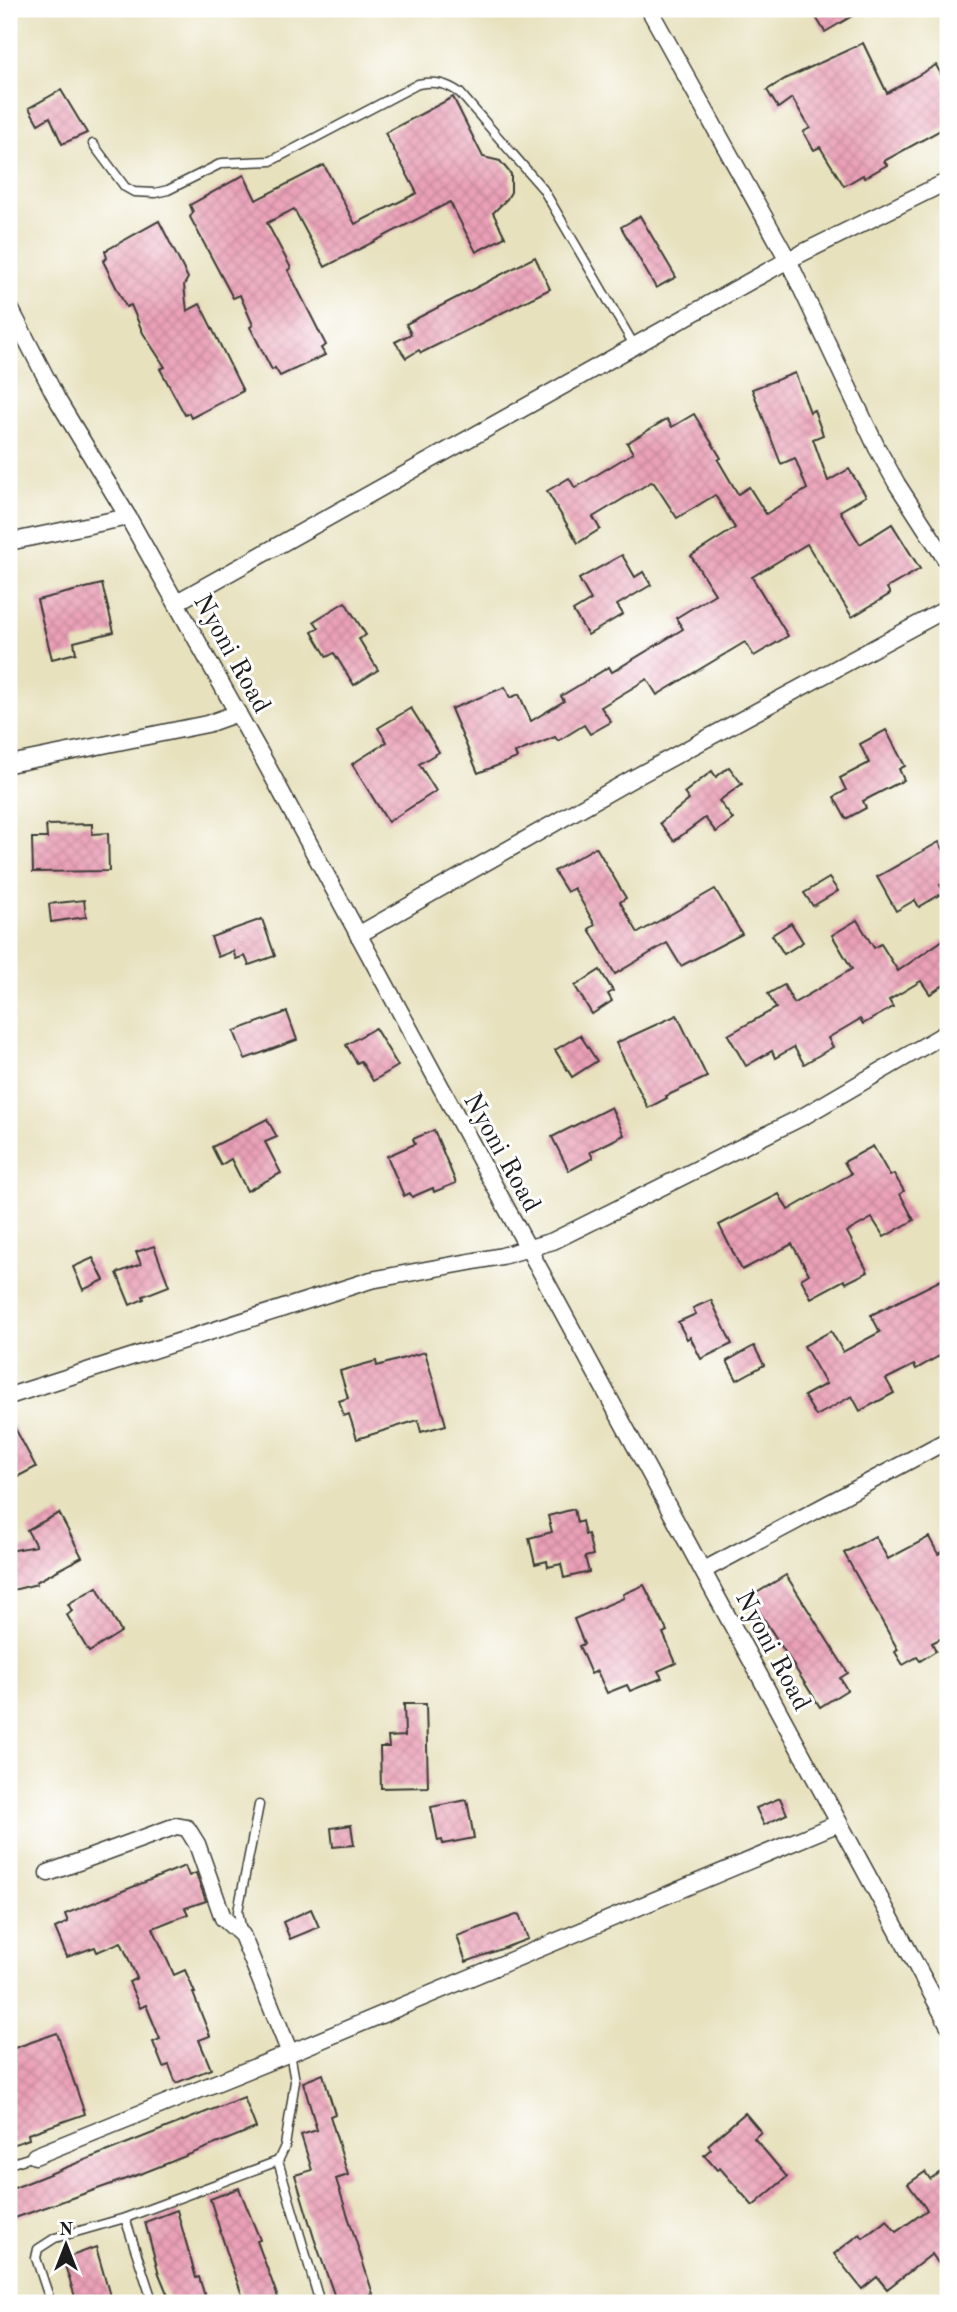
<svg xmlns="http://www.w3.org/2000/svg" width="957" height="2312" viewBox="0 0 957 2312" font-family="'Old Standard TT',serif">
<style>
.building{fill:url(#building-cross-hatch)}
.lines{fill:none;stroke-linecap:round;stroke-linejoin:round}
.service-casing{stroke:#3a3a34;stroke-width:11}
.minor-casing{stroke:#3a3a34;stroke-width:19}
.service{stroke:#fff;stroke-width:8}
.minor{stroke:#fff;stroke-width:16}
.labels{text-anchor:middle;stroke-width:6;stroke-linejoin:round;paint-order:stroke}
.street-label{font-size:26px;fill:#1c1c1c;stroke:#fff}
</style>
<defs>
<pattern id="building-cross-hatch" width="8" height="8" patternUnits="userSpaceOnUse" patternTransform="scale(1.75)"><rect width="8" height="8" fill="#eaa0b7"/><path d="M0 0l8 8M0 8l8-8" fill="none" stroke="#c8899d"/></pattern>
</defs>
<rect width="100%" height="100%" fill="#fff"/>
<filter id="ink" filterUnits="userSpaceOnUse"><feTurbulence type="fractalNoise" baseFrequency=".0143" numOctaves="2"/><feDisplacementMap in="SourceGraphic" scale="14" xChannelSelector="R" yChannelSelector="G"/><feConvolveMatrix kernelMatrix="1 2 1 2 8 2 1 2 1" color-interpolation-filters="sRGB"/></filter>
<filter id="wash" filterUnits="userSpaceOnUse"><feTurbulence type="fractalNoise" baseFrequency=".00686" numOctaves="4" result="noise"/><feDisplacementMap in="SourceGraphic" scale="28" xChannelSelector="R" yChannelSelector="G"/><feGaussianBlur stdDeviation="1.57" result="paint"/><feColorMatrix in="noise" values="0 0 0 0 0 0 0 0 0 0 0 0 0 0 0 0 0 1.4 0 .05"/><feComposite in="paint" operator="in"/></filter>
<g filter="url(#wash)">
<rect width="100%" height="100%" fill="#e7e1bd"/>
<g id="blocks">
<g class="building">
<polygon points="811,9 864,9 825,32"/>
<polygon points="863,43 887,93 936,65 948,87 948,126 884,161 887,165 864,178 863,175 844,186 820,147 814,150 803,132 810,128 792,98 778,108 767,90 785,79"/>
<polygon points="61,90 87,133 62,144 50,117 38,124 29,108"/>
<polygon points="453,97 483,157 500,161 511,174 511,192 507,199 493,213 505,237 476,252 450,202 325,267 294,209 267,223 291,268 288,270 326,345 321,348 325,355 280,376 275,368 272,370 250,327 253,325 240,295 233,298 190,217 193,212 190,205 244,175 256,200 324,165 355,224 417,193 385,133"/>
<polygon points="640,216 676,277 656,288 621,227"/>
<polygon points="159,221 188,278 184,285 187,311 200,304 243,391 191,418 189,413 185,415 160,369 165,367 143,333 131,305 126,307 103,261 107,258 105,251"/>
<polygon points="535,257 550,289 421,353 419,350 406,358 395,342 411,334 406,324"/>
<polygon points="795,373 810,412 814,410 823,435 813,439 828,481 849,469 866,496 840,511 860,544 892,524 920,569 887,588 890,594 852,617 807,544 752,577 788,636 754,656 745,642 657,695 647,679 601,707 611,722 590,734 584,725 558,741 555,737 515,753 517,758 478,773 451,709 505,687 510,698 519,694 531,721 564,701 561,696 576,687 609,667 612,672 683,629 676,618 715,594 691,556 735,528 715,495 677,518 654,483 651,482 593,517 600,529 578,543 547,491 569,478 575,488 633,453 627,443 667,419 672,427 694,414 721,458 718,460 738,494 749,487 766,514 807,489 795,458 781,464 752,389"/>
<polygon points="622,555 635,577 643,572 651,585 617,605 623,614 588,635 573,611 591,600 579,579"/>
<polygon points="102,584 114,632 74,642 76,653 52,659 37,600"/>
<polygon points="345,602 366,635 359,639 378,670 354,685 334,653 327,657 312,632 319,628 314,621"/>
<polygon points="411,708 439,752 419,764 436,791 388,822 352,764 387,742 378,728"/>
<polygon points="886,730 905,766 899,769 904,780 863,801 866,808 846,819 834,797 846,790 840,778 869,763 860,744"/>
<polygon points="729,767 742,784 719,801 733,819 716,832 705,818 674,841 660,823 689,800 684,793 712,771 716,777"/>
<polygon points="92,824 92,834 108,833 109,871 33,872 32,838 47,838 46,825"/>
<polygon points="939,842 948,857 948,880 940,885 944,892 919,907 915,900 896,911 877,877"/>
<polygon points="596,847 626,898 620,902 638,933 715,889 742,934 681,966 667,943 615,974 589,929 595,925 574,888 567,892 554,871"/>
<polygon points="829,878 838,891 813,906 804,893"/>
<polygon points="84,900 86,917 51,922 49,904"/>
<polygon points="262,919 275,956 249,965 245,956 236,959 233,951 218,957 211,937"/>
<polygon points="857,920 874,948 881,944 898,971 943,940 948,949 948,982 930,994 921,981 889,1000 893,1007 863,1024 860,1019 828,1038 833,1047 804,1064 794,1047 775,1058 772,1051 746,1066 728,1035 776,1008 768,994 784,985 794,1003 852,969 832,935"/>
<polygon points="791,923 803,942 784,954 772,935"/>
<polygon points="600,970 613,991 608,994 612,1001 592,1014 575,986"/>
<polygon points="287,1012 297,1040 245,1059 234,1031"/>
<polygon points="677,1015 707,1077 666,1096 667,1098 648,1108 616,1043"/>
<polygon points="375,1028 398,1066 373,1081 361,1061 357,1063 346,1045"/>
<polygon points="580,1035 597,1061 572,1077 555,1050"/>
<polygon points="611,1107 624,1135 590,1152 593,1158 569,1171 552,1137"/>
<polygon points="267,1119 277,1137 265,1142 281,1173 247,1191 231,1159 221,1165 212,1147"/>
<polygon points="434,1130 456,1183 434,1192 433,1188 412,1197 410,1193 404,1196 387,1156 415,1144 413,1139"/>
<polygon points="873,1146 890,1176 894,1174 904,1191 900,1194 914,1220 884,1237 872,1218 847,1232 868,1272 846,1283 844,1280 811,1298 801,1279 809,1274 792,1244 742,1270 719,1225 779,1194 788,1210 851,1174 844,1162"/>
<polygon points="154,1246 169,1286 143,1296 144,1299 130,1305 117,1273 141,1264 136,1252"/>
<polygon points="93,1258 104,1280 83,1290 73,1267"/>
<polygon points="941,1280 948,1293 948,1351 916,1369 914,1365 886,1379 894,1393 860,1411 852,1396 816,1416 804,1396 826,1384 804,1346 831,1331 843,1352 880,1332 871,1315"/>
<polygon points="711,1300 732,1344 701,1359 690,1337 687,1339 678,1322 696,1314 693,1308"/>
<polygon points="754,1346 764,1365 737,1380 727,1361"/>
<polygon points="425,1352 446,1425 421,1432 418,1420 357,1439 349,1414 344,1416 339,1401 348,1398 340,1371 376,1361 377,1366"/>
<polygon points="9,1417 36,1467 9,1481"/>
<polygon points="574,1509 577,1523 582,1521 585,1535 588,1534 593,1555 585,1557 589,1572 564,1578 561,1564 548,1567 547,1561 535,1564 529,1538 552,1532 548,1516"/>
<polygon points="59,1513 82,1557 36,1582 37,1584 9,1591 9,1551 36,1546 27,1530"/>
<polygon points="875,1536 888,1559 929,1537 938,1554 948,1549 948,1635 932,1643 936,1651 920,1661 917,1657 903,1665 895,1652 898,1650 844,1553"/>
<polygon points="786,1575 848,1673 840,1678 847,1690 820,1707 750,1597"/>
<polygon points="644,1585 667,1631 663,1633 676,1663 658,1671 662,1678 630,1691 627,1685 607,1693 597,1671 591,1674 579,1646 584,1644 574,1619 624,1598 623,1594"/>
<polygon points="97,1587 121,1632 89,1652 67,1615 72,1611 68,1604"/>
<polygon points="404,1704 426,1704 428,1787 381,1788 380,1747 389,1747 388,1737 405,1736"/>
<polygon points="780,1798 787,1814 764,1825 756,1808"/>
<polygon points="467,1800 474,1838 443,1844 442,1840 438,1841 431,1807"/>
<polygon points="351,1825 354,1845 333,1847 331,1828"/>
<polygon points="185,1866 189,1876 196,1873 206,1901 185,1908 188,1914 153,1928 174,1975 185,1970 195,1993 193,1993 210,2036 199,2040 211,2069 176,2083 169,2065 163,2067 153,2042 160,2039 146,2005 140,2008 129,1982 137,1978 121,1942 97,1952 95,1947 67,1957 55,1928 68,1922 65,1914"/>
<polygon points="311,1909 319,1927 290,1939 283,1922"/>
<polygon points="519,1914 528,1939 466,1962 457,1936"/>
<polygon points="57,2033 85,2114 28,2134 29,2139 9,2146 9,2050"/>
<polygon points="323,2074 335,2114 330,2116 348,2175 336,2179 373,2294 347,2303 337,2303 314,2238 295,2175 312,2170 301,2135 317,2130 303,2082"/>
<polygon points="244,2097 256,2128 143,2173 9,2220 9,2190"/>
<polygon points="745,2113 761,2132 754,2138 787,2177 753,2206 720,2168 717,2170 704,2155 711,2149 708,2145"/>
<polygon points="948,2167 948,2255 938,2263 932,2254 887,2289 877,2277 862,2289 834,2254 860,2234 863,2238 887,2220 896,2232 927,2210 908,2184 925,2172 930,2179"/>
<polygon points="239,2188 260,2240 257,2241 280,2303 245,2303 230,2262 210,2199"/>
<polygon points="177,2210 196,2278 199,2277 207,2303 171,2303 159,2274 145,2222"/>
<polygon points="96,2247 112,2303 77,2303 63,2259"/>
</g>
</g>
</g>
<g filter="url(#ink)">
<use href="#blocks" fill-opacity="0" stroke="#3a3a34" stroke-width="2"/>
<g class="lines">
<g class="service-casing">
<g id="service">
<path d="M93 144 125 187 134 192 155 193 168 190 222 163 271 161 418 84C435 81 446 83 460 93L543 189 634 345"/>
<polyline points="242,1932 238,1911 259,1805"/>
<polyline points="278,2161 320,2303"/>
<polyline points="9,2164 35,2156"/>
<polyline points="125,2218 153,2303"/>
<polyline points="51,2303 36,2258 38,2249 55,2238 125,2218 278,2161 285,2146 295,2081 290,2053"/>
</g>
</g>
<g class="minor-casing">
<g id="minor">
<polyline points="649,9 788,260 877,448 897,484 948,563"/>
<polyline points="9,306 57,399 128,517 265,762 948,2024"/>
<polyline points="9,542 128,517"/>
<polyline points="177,602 788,260 948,181"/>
<polyline points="9,764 207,724 238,713"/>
<polyline points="358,935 632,779 948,608"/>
<polyline points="9,1396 371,1280 502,1256 553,1241 804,1116 948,1032"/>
<polyline points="704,1570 948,1440"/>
<polyline points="48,1873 176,1826 187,1828 197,1844 223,1918 242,1935 290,2053"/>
<polyline points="35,2156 290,2053 839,1823"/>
</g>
</g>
<use href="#service" class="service"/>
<use href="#minor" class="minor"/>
</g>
</g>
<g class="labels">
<g class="street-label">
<text transform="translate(233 653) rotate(61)" y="9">Nyoni Road</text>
<text transform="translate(503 1152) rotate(61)" y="9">Nyoni Road</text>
<text transform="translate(774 1650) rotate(62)" y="9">Nyoni Road</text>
</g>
</g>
<rect width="957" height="2312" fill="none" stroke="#fff" stroke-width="35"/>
<g transform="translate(66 2245)" stroke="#ffffff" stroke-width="5" paint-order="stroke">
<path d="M0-5L12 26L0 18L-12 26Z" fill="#1c1c1c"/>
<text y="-10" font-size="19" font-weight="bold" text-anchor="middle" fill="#1c1c1c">N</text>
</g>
</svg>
